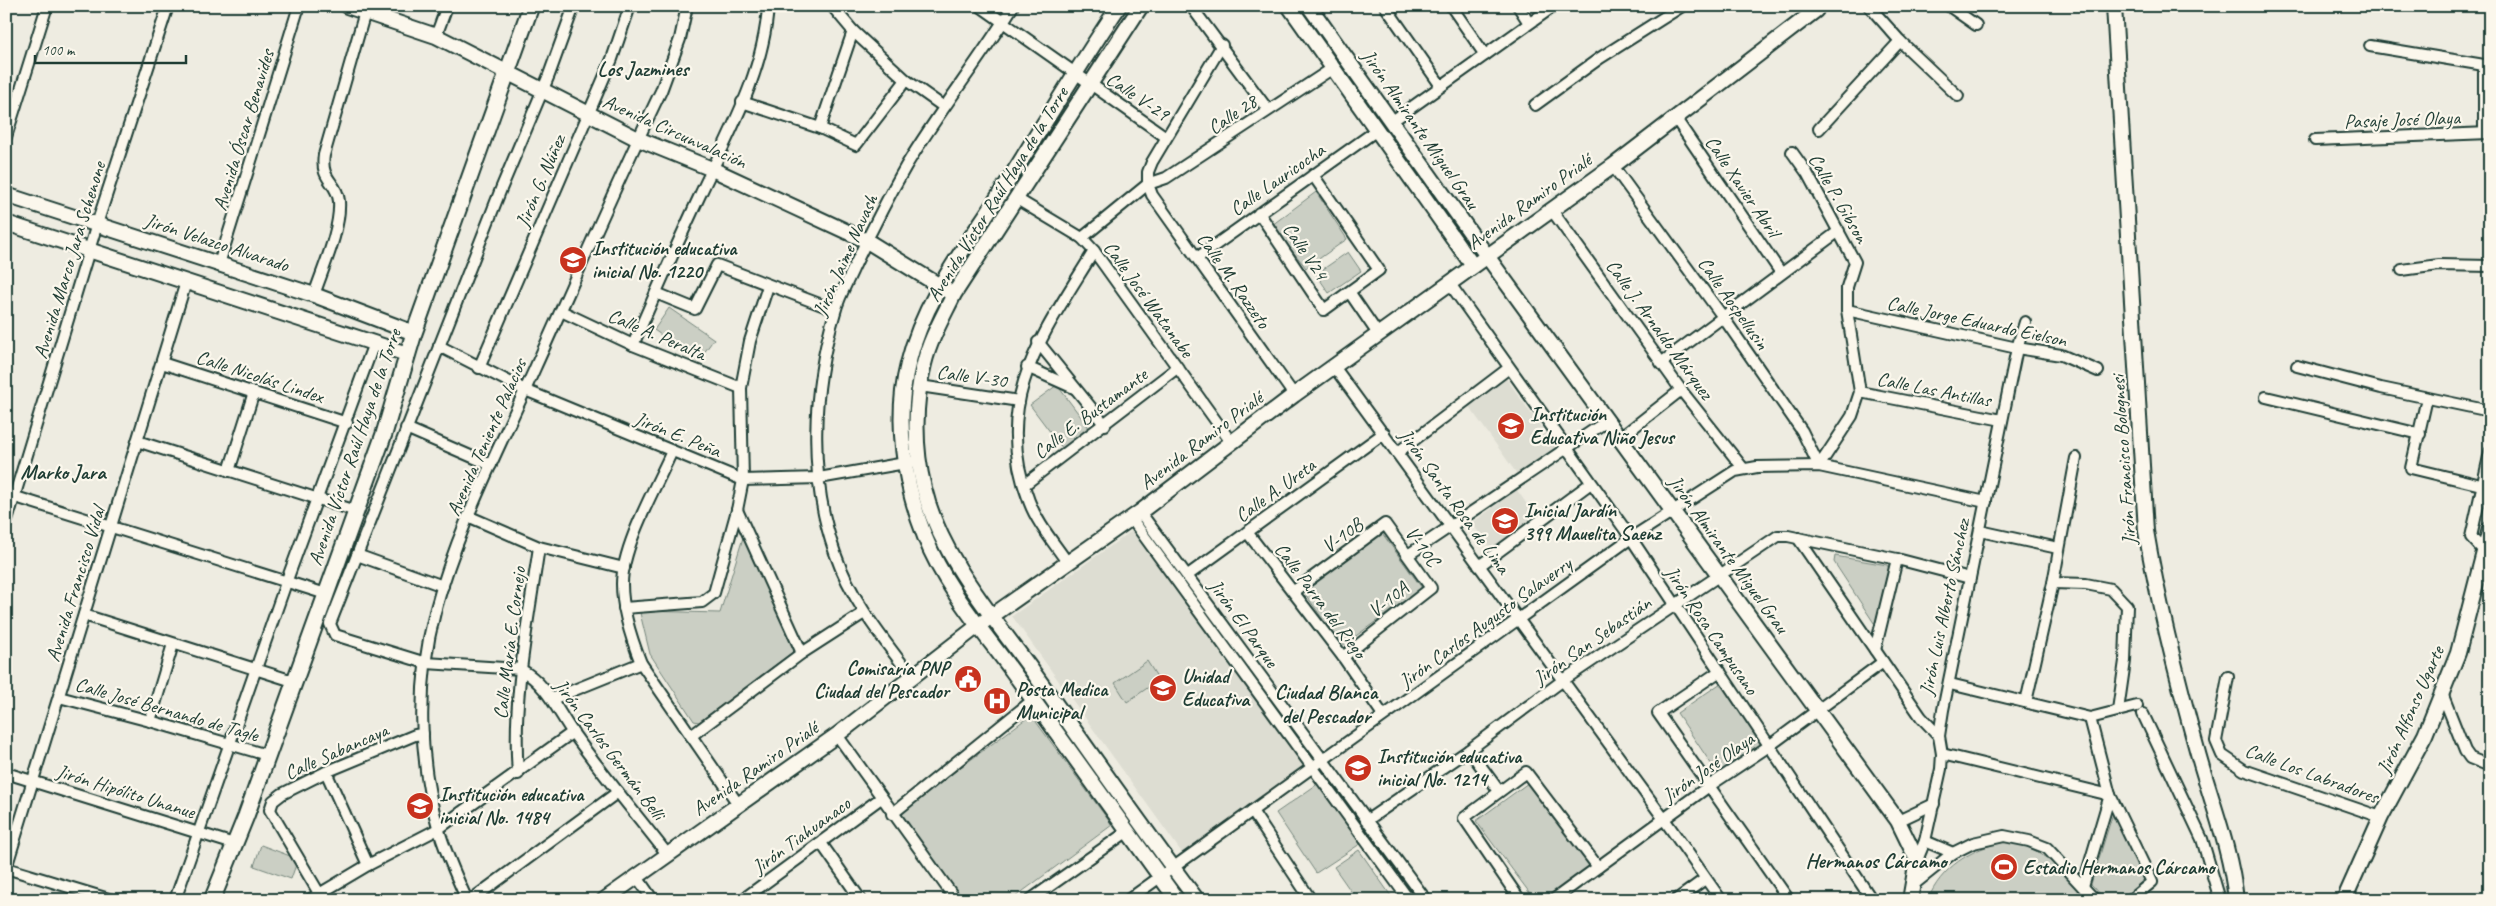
<svg xmlns="http://www.w3.org/2000/svg" width="2496" height="906" viewBox="0 0 2496 906" font-family="Caveat,sans-serif">
<style>
.built{fill:#ddddd2}
.green{fill:#cbcfc4;stroke:#75867c}
.lines{fill:none;stroke-linecap:round;stroke-linejoin:round}
.street-casing{stroke:#1f3d34;stroke-width:14}
.secondary-casing{stroke:#1f3d34;stroke-width:18}
.primary-casing{stroke:#1f3d34;stroke-width:19}
.street{stroke:#fbf7ec;stroke-width:10}
.secondary{stroke:#fbf7ec;stroke-width:14}
.primary{stroke:#fbf7ec;stroke-width:15}
.labels{text-anchor:middle;stroke-width:4.5;stroke-linejoin:round;paint-order:stroke}
.street-label{font-size:20px;fill:#1f3d34;stroke:#fbf7ec}
.poi-label{font-size:20px;font-weight:bold;fill:#1f3d34;stroke:#fbf7ec;text-anchor:start}
.neighbourhood-label{font-size:21px;font-weight:bold;fill:#1f3d34;stroke:#fbf7ec}
</style>
<rect width="100%" height="100%" fill="#eeece1"/>
<filter id="ink" filterUnits="userSpaceOnUse"><feTurbulence type="fractalNoise" baseFrequency=".02" numOctaves="2"/><feDisplacementMap in="SourceGraphic" scale="10" xChannelSelector="R" yChannelSelector="G"/><feConvolveMatrix kernelMatrix="1 2 1 2 8 2 1 2 1" color-interpolation-filters="sRGB"/></filter>
<g filter="url(#ink)">
<g class="built">
<polygon points="1506,378 1555,447 1517,474 1468,405"/>
<polygon points="1517,490 1538,520 1494,553 1472,523"/>
<polygon points="1140,525 1317,760 1185,857 1012,616"/>
</g>
<g class="green">
<polygon points="1316,192 1347,239 1306,268 1272,225"/>
<polygon points="1348,252 1361,271 1329,293 1316,274"/>
<polygon points="669,308 714,339 698,361 654,330"/>
<polygon points="1057,385 1090,429 1063,449 1030,405"/>
<polygon points="745,531 798,648 699,722 694,721 650,654 640,613 642,611 720,613"/>
<polygon points="1382,533 1422,588 1342,646 1303,591"/>
<polygon points="1835,556 1887,565 1890,570 1880,622 1874,623 1834,562"/>
<polygon points="1147,661 1159,680 1127,702 1115,683"/>
<polygon points="1724,681 1762,739 1759,747 1718,774 1677,713"/>
<polygon points="1031,715 1112,825 1011,900 963,900 899,813"/>
<polygon points="1319,783 1360,844 1316,873 1276,813"/>
<polygon points="1528,783 1594,867 1551,900 1535,900 1476,821"/>
<polygon points="2114,810 2146,878 2122,900 2106,900 2091,884"/>
<path d="M2004 842C2043 844 2062 873 2087 900H1928C1940 868 1972 848 2004 842Z"/>
<polygon points="261,845 298,859 291,879 254,866"/>
<polygon points="1359,850 1391,896 1385,900 1357,900 1334,867"/>
</g>
<g class="lines">
<g class="street-casing">
<g id="street">
<path d="M574 6 549 75 501 189 330 624 335 635 426 663 520 669C546 683 557 710 573 733 603 775 636 814 667 854"/>
<polyline points="832,6 853,31 906,80 944,107"/>
<polyline points="980,6 1166,137"/>
<polyline points="1191,6 1268,110"/>
<polyline points="1385,6 1441,86"/>
<polyline points="1451,6 1485,55"/>
<polyline points="1518,6 1529,23"/>
<polyline points="1869,6 1900,41 1958,96"/>
<polyline points="1949,6 1976,25"/>
<polyline points="436,36 447,6"/>
<polyline points="2370,46 2484,65 2484,133"/>
<polyline points="742,102 820,128 856,145 906,80"/>
<polyline points="1535,105 1600,58 1682,6"/>
<polyline points="1676,119 1781,273"/>
<polyline points="1391,122 1554,6"/>
<polyline points="820,128 853,31"/>
<polyline points="1819,129 1900,41"/>
<polyline points="6,137 47,6"/>
<polyline points="2315,140 2489,133"/>
<polyline points="1792,152 1807,173 1855,262 1847,287 1847,310 1860,392 1852,416 1819,466"/>
<polyline points="1613,166 1723,317 1802,431 1819,466"/>
<polyline points="1017,199 1082,238 1094,251 1231,442"/>
<polyline points="1551,209 1681,390 1743,468"/>
<polyline points="1259,213 1324,310 1379,270 1313,175"/>
<polyline points="1082,238 1148,184 1148,172 1152,162 1222,45"/>
<polyline points="1197,258 1377,130"/>
<polyline points="219,264 299,6"/>
<polyline points="2402,270 2439,265 2490,266"/>
<polyline points="1450,284 1631,538 1872,900"/>
<polyline points="656,293 695,309 717,265 835,310"/>
<polyline points="1350,293 1378,334"/>
<path d="M314 295C323 268 341 229 339 201 337 181 320 181 324 155L365 12"/>
<polyline points="1847,310 2017,348 2061,355 2098,371"/>
<polyline points="561,311 633,345 741,388"/>
<polyline points="1038,342 1105,425"/>
<path d="M633 345C655 294 677 244 700 195 728 135 764 73 768 6"/>
<polyline points="439,346 525,390 743,480 819,478 911,462"/>
<polyline points="162,363 347,423"/>
<polyline points="1661,363 1839,231"/>
<polyline points="2297,366 2381,388 2490,411"/>
<polyline points="1027,367 1074,388"/>
<polyline points="479,368 612,59 630,6"/>
<polyline points="1335,368 1664,819 1721,900"/>
<polyline points="920,386 1019,401"/>
<polyline points="1860,392 2002,420"/>
<polyline points="1294,395 1152,195 1148,184 1166,178 1333,68"/>
<polyline points="2266,397 2420,434"/>
<polyline points="2427,398 2411,468 2481,485"/>
<polyline points="406,428 491,465"/>
<polyline points="1620,438 1681,390"/>
<polyline points="137,441 356,511"/>
<path d="M672 451C656 487 622 546 622 584 622 611 631 638 641 663L738 804"/>
<polyline points="1397,453 1509,368"/>
<polyline points="229,471 254,392"/>
<polyline points="1024,485 1177,368"/>
<polyline points="6,494 326,594"/>
<polyline points="737,510 802,653"/>
<polyline points="1140,512 1426,900"/>
<polyline points="470,517 539,547 624,568"/>
<polyline points="1131,518 1409,900"/>
<polyline points="6,524 97,224 168,6"/>
<polyline points="1980,531 2058,548"/>
<polyline points="1247,532 1343,657 1383,715"/>
<polyline points="1798,538 1921,717 1939,736"/>
<polyline points="2485,552 2471,537 2490,452"/>
<polyline points="357,555 443,586"/>
<polyline points="1408,555 1607,421"/>
<path d="M1067 562C1054 543 1037 523 1029 501 990 401 1044 333 1094 251"/>
<polyline points="1479,566 1591,483"/>
<polyline points="1188,575 1384,433"/>
<polyline points="2053,583 2086,584 2111,589 2127,606 2125,661 2118,710"/>
<polyline points="1294,591 1385,524 1431,588 1343,657"/>
<polyline points="624,608 702,602 714,593 737,510 743,480 741,388 750,341 768,286"/>
<polyline points="84,615 293,681"/>
<polyline points="1875,650 1897,559"/>
<polyline points="1720,671 1658,713 1789,900"/>
<path d="M912 677C883 639 851 600 835 553 808 477 812 388 835 312 839 296 848 281 854 267 870 233 887 199 906 166 939 111 979 61 1013 6"/>
<polyline points="2228,677 2216,741 2222,755 2244,770 2381,817"/>
<polyline points="1950,684 2090,718 2137,706"/>
<polyline points="2442,693 2465,751 2470,758 2490,766"/>
<polyline points="59,697 150,721 267,755"/>
<polyline points="552,699 641,663"/>
<polyline points="2026,702 2053,583 2076,458"/>
<polyline points="2143,714 2202,839 2220,900"/>
<polyline points="2090,718 2110,795 2152,882 2130,900"/>
<polyline points="150,721 173,644"/>
<polyline points="837,735 956,900"/>
<polyline points="691,736 802,653 864,613"/>
<polyline points="1469,750 1499,791"/>
<polyline points="1942,754 2110,795"/>
<polyline points="326,772 368,865"/>
<polyline points="6,773 234,844"/>
<path d="M518 774C512 697 528 623 539 547"/>
<polyline points="1252,811 1311,900"/>
<polyline points="892,814 1033,700"/>
<polyline points="1366,821 1469,750 1562,681 1778,536 1788,536 1897,559 1970,578"/>
<polyline points="1898,821 1934,804"/>
<polyline points="1925,841 1953,853"/>
<polyline points="821,843 861,900"/>
<polyline points="1917,860 1925,841 1941,769 1942,754 1939,736 1943,710 2017,348 2025,322"/>
<polyline points="637,877 653,900"/>
<polyline points="1913,885 1953,853 1973,843 2004,836 2029,841 2047,848 2095,900"/>
<polyline points="2083,886 2110,795"/>
<polyline points="112,900 6,868 186,282"/>
<polyline points="175,900 287,580 374,343"/>
<polyline points="309,900 368,865 438,829 573,732"/>
<polyline points="323,900 270,810 273,801 282,794 326,772 415,735 423,734"/>
<path d="M467 900C456 876 445 852 438 827 418 759 417 681 435 612 457 528 500 447 535 368 577 275 617 182 661 91L680 39 687 6"/>
<polyline points="471,900 618,792"/>
<polyline points="742,900 881,798"/>
<polyline points="1030,900 1128,831"/>
<polyline points="1128,900 1631,538 1735,471 1757,467 1819,466 1986,502"/>
<polyline points="1520,900 1464,818 1526,772 1598,867"/>
<polyline points="1553,900 1709,786 1769,746 1883,662"/>
<polyline points="1676,900 1705,879"/>
</g>
</g>
<g class="secondary-casing">
<g id="secondary">
<polyline points="347,6 436,36 638,139 712,169 867,241 948,291"/>
<path d="M1119 6C1079 65 1043 126 1005 186 969 243 924 297 908 364 894 419 904 484 925 537 944 586 982 630 1013 672 1067 748 1122 824 1177 900"/>
<path d="M1141 6 954 294C943 317 930 339 924 364 914 403 914 449 924 488 940 556 991 614 1031 669 1086 747 1140 824 1197 900"/>
<polyline points="1289,6 1473,266"/>
<polyline points="1309,6 1487,256 1898,821 1917,860 1910,900"/>
<path d="M2114 6 2146 531C2159 608 2178 682 2199 757 2212 803 2231 851 2236 900"/>
<polyline points="6,195 314,295 414,333"/>
<polyline points="6,223 407,354"/>
<polyline points="604,900 837,735 979,625 1140,512 1294,395 1613,166 1816,10 1814,6"/>
<polyline points="2344,900 2381,817 2425,735 2458,653 2490,529"/>
</g>
</g>
<g class="primary-casing">
<polyline id="primary" points="212,900 246,816 384,434 414,333 531,6"/>
</g>
<use href="#street" class="street"/>
<use href="#secondary" class="secondary"/>
<use href="#primary" class="primary"/>
</g>
</g>
<defs>
<g id="school-disc" transform="scale(1.4375)"><circle r="9.5" fill="#c8321e" stroke="#fbf7ec"/><path d="M0-5L7-2L0 1L-7-2ZM-4 1L0 2.5L4 1V4Q0 6-4 4Z" fill="#fff"/></g>
<g id="civic-disc" transform="scale(1.4375)"><circle r="9.5" fill="#c8321e" stroke="#fbf7ec"/><path d="M-.6-6.5H3V-4.5H.6V-3L4-1V1h2V6H-6V1h2V-1L-.6-3ZM-1.2 2.5V6h2.4V2.5Z" fill="#fff"/></g>
<g id="hospital-disc" transform="scale(1.4375)"><circle r="9.5" fill="#c8321e" stroke="#fbf7ec"/><path d="M-5-5h3v3.5h4V-5h3V5h-3V1.5h-4V5h-3Z" fill="#fff"/></g>
<g id="stadium-disc" transform="scale(1.4375)"><circle r="9.5" fill="#c8321e" stroke="#fbf7ec"/><path d="M0-5a6.5 5 0 1 0 0 10a6.5 5 0 1 0 0-10ZM-3.5-1.8h7v3.6h-7Z" fill="#fff"/></g>
</defs>
<g fill-rule="evenodd">
<use href="#school-disc" x="573" y="260"/>
<use href="#school-disc" x="1511" y="426"/>
<use href="#school-disc" x="1505" y="521"/>
<use href="#civic-disc" x="968" y="679"/>
<use href="#school-disc" x="1163" y="688"/>
<use href="#hospital-disc" x="997" y="701"/>
<use href="#school-disc" x="1358" y="768"/>
<use href="#school-disc" x="420" y="806"/>
<use href="#stadium-disc" x="2004" y="867"/>
</g>
<g class="labels">
<g class="street-label">
<text transform="translate(1138 96) rotate(34)" y="7">Calle V-29</text>
<text transform="translate(1232 114) rotate(-34)" y="7">Calle 28</text>
<text transform="translate(2402 119) rotate(-2)" y="7">Pasaje José Olaya</text>
<text transform="translate(1421 129) rotate(55)" y="7">Jirón Almirante Miguel Grau</text>
<text transform="translate(243 130) rotate(-73)" y="7">Avenida Óscar Benavides</text>
<text transform="translate(675 131) rotate(24)" y="7">Avenida Circunvalación</text>
<text transform="translate(1277 179) rotate(-35)" y="7">Calle Lauricocha</text>
<text transform="translate(540 181) rotate(-67)" y="7">Jirón G. Núñez</text>
<text transform="translate(1743 186) rotate(56)" y="7">Calle Xavier Abril</text>
<text transform="translate(997 194) rotate(-58)" y="7">Avenida Víctor Raúl Haya de la Torre</text>
<text transform="translate(1839 198) rotate(60)" y="7">Calle P. Gibson</text>
<text transform="translate(1529 201) rotate(-36)" y="7">Avenida Ramiro Prialé</text>
<text transform="translate(217 242) rotate(18)" y="7">Jirón Velazco Alvarado</text>
<text transform="translate(1306 251) rotate(56)" y="7">Calle V24</text>
<text transform="translate(845 255) rotate(-66)" y="7">Jirón Jaime Navash</text>
<text transform="translate(69 260) rotate(-73)" y="7">Avenida Marco Jara Schenone</text>
<text transform="translate(1234 280) rotate(55)" y="7">Calle M. Razzeto</text>
<text transform="translate(1149 299) rotate(54)" y="7">Calle José Watanabe</text>
<text transform="translate(1734 303) rotate(55)" y="7">Calle Aospellusin</text>
<text transform="translate(1977 321) rotate(12)" y="7">Calle Jorge Eduardo Eielson</text>
<text transform="translate(1660 329) rotate(54)" y="7">Calle J. Arnaldo Márquez</text>
<text transform="translate(657 334) rotate(23)" y="7">Calle A. Peralta</text>
<text transform="translate(260 376) rotate(18)" y="7">Calle Nicolás Lindex</text>
<text transform="translate(972 376) rotate(8)" y="7">Calle V-30</text>
<text transform="translate(1934 389) rotate(11)" y="7">Calle Las Antillas</text>
<text transform="translate(1090 413) rotate(-37)" y="7">Calle E. Bustamante</text>
<text transform="translate(678 434) rotate(22)" y="7">Jirón E. Peña</text>
<text transform="translate(486 437) rotate(-66)" y="7">Avenida Teniente Palacios</text>
<text transform="translate(1201 440) rotate(-37)" y="7">Avenida Ramiro Prialé</text>
<text transform="translate(354 447) rotate(-71)" y="7">Avenida Víctor Raúl Haya de la Torre</text>
<text transform="translate(2123 460) rotate(-94)" y="7">Jirón Francisco Bolognesi</text>
<text transform="translate(1275 490) rotate(-36)" y="7">Calle A. Ureta</text>
<text transform="translate(1455 501) rotate(54)" y="7">Jirón Santa Rosa de Lima</text>
<text transform="translate(1342 535) rotate(-36)" y="7">V-10B</text>
<text transform="translate(1423 546) rotate(54)" y="7">V-10C</text>
<text transform="translate(1729 554) rotate(54)" y="7">Jirón Almirante Miguel Grau</text>
<text transform="translate(75 584) rotate(-73)" y="7">Avenida Francisco Vidal</text>
<text transform="translate(1388 599) rotate(-38)" y="7">V-10A</text>
<text transform="translate(1321 600) rotate(53)" y="7">Calle Parra del Riego</text>
<text transform="translate(1944 607) rotate(-78)" y="7">Jirón Luis Alberto Sánchez</text>
<text transform="translate(1485 622) rotate(-36)" y="7">Jirón Carlos Augusto Salaverry</text>
<text transform="translate(1244 623) rotate(54)" y="7">Jirón El Parque</text>
<text transform="translate(1712 630) rotate(56)" y="7">Jirón Rosa Campusano</text>
<text transform="translate(1592 640) rotate(-35)" y="7">Jirón San Sebastián</text>
<text transform="translate(509 643) rotate(-83)" y="7">Calle María E. Cornejo</text>
<text transform="translate(167 709) rotate(16)" y="7">Calle José Bernando de Tagle</text>
<text transform="translate(2410 710) rotate(-66)" y="7">Jirón Alfonso Ugarte</text>
<text transform="translate(610 749) rotate(53)" y="7">Jirón Carlos Germán Belli</text>
<text transform="translate(336 751) rotate(-24)" y="7">Calle Sabancaya</text>
<text transform="translate(1708 767) rotate(-35)" y="7">Jirón José Olaya</text>
<text transform="translate(755 768) rotate(-35)" y="7">Avenida Ramiro Prialé</text>
<text transform="translate(2312 773) rotate(20)" y="7">Calle Los Labradores</text>
<text transform="translate(126 791) rotate(17)" y="7">Jirón Hipólito Unanue</text>
<text transform="translate(801 835) rotate(-36)" y="7">Jirón Tiahuanaco</text>
</g>
<g class="poi-label">
<text x="592" y="255">Institución educativa<tspan x="592" dy="23">inicial No. 1220</tspan></text>
<text x="1530" y="421">Institución<tspan x="1530" dy="23">Educativa Niño Jesus</tspan></text>
<text x="1524" y="517">Inicial Jardín<tspan x="1524" dy="23">399 Mauelita Saenz</tspan></text>
<text x="949" y="675" text-anchor="end">Comisaría PNP<tspan x="949" dy="23">Ciudad del Pescador</tspan></text>
<text x="1182" y="683">Unidad<tspan x="1182" dy="23">Educativa</tspan></text>
<text x="1016" y="696">Posta Medica<tspan x="1016" dy="23">Municipal</tspan></text>
<text x="1377" y="763">Institución educativa<tspan x="1377" dy="23">inicial No. 1214</tspan></text>
<text x="439" y="801">Institución educativa<tspan x="439" dy="23">inicial No. 1484</tspan></text>
<text x="2023" y="874">Estadio Hermanos Cárcamo</text>
</g>
<g class="neighbourhood-label">
<text x="643" y="76">Los Jazmines</text>
<text x="63" y="479">Marko Jara</text>
<text x="1326" y="699">Ciudad Blanca<tspan x="1326" dy="24">del Pescador</tspan></text>
<text x="1876" y="868">Hermanos Cárcamo</text>
</g>
</g>
<rect width="2496" height="906" fill="none" stroke="#fbf7ec" stroke-width="25"/>
<rect x="12" y="12" width="2471" height="881" fill="none" stroke="#1f3d34" stroke-width="2" filter="url(#ink)"/>
<path d="M35 55v8h151v-8" fill="none" stroke="#1f3d34" stroke-width="2.5"/>
<text x="42" y="55" font-size="15" fill="#1f3d34" stroke="#fbf7ec" stroke-width="4" paint-order="stroke">100 m</text>
</svg>
